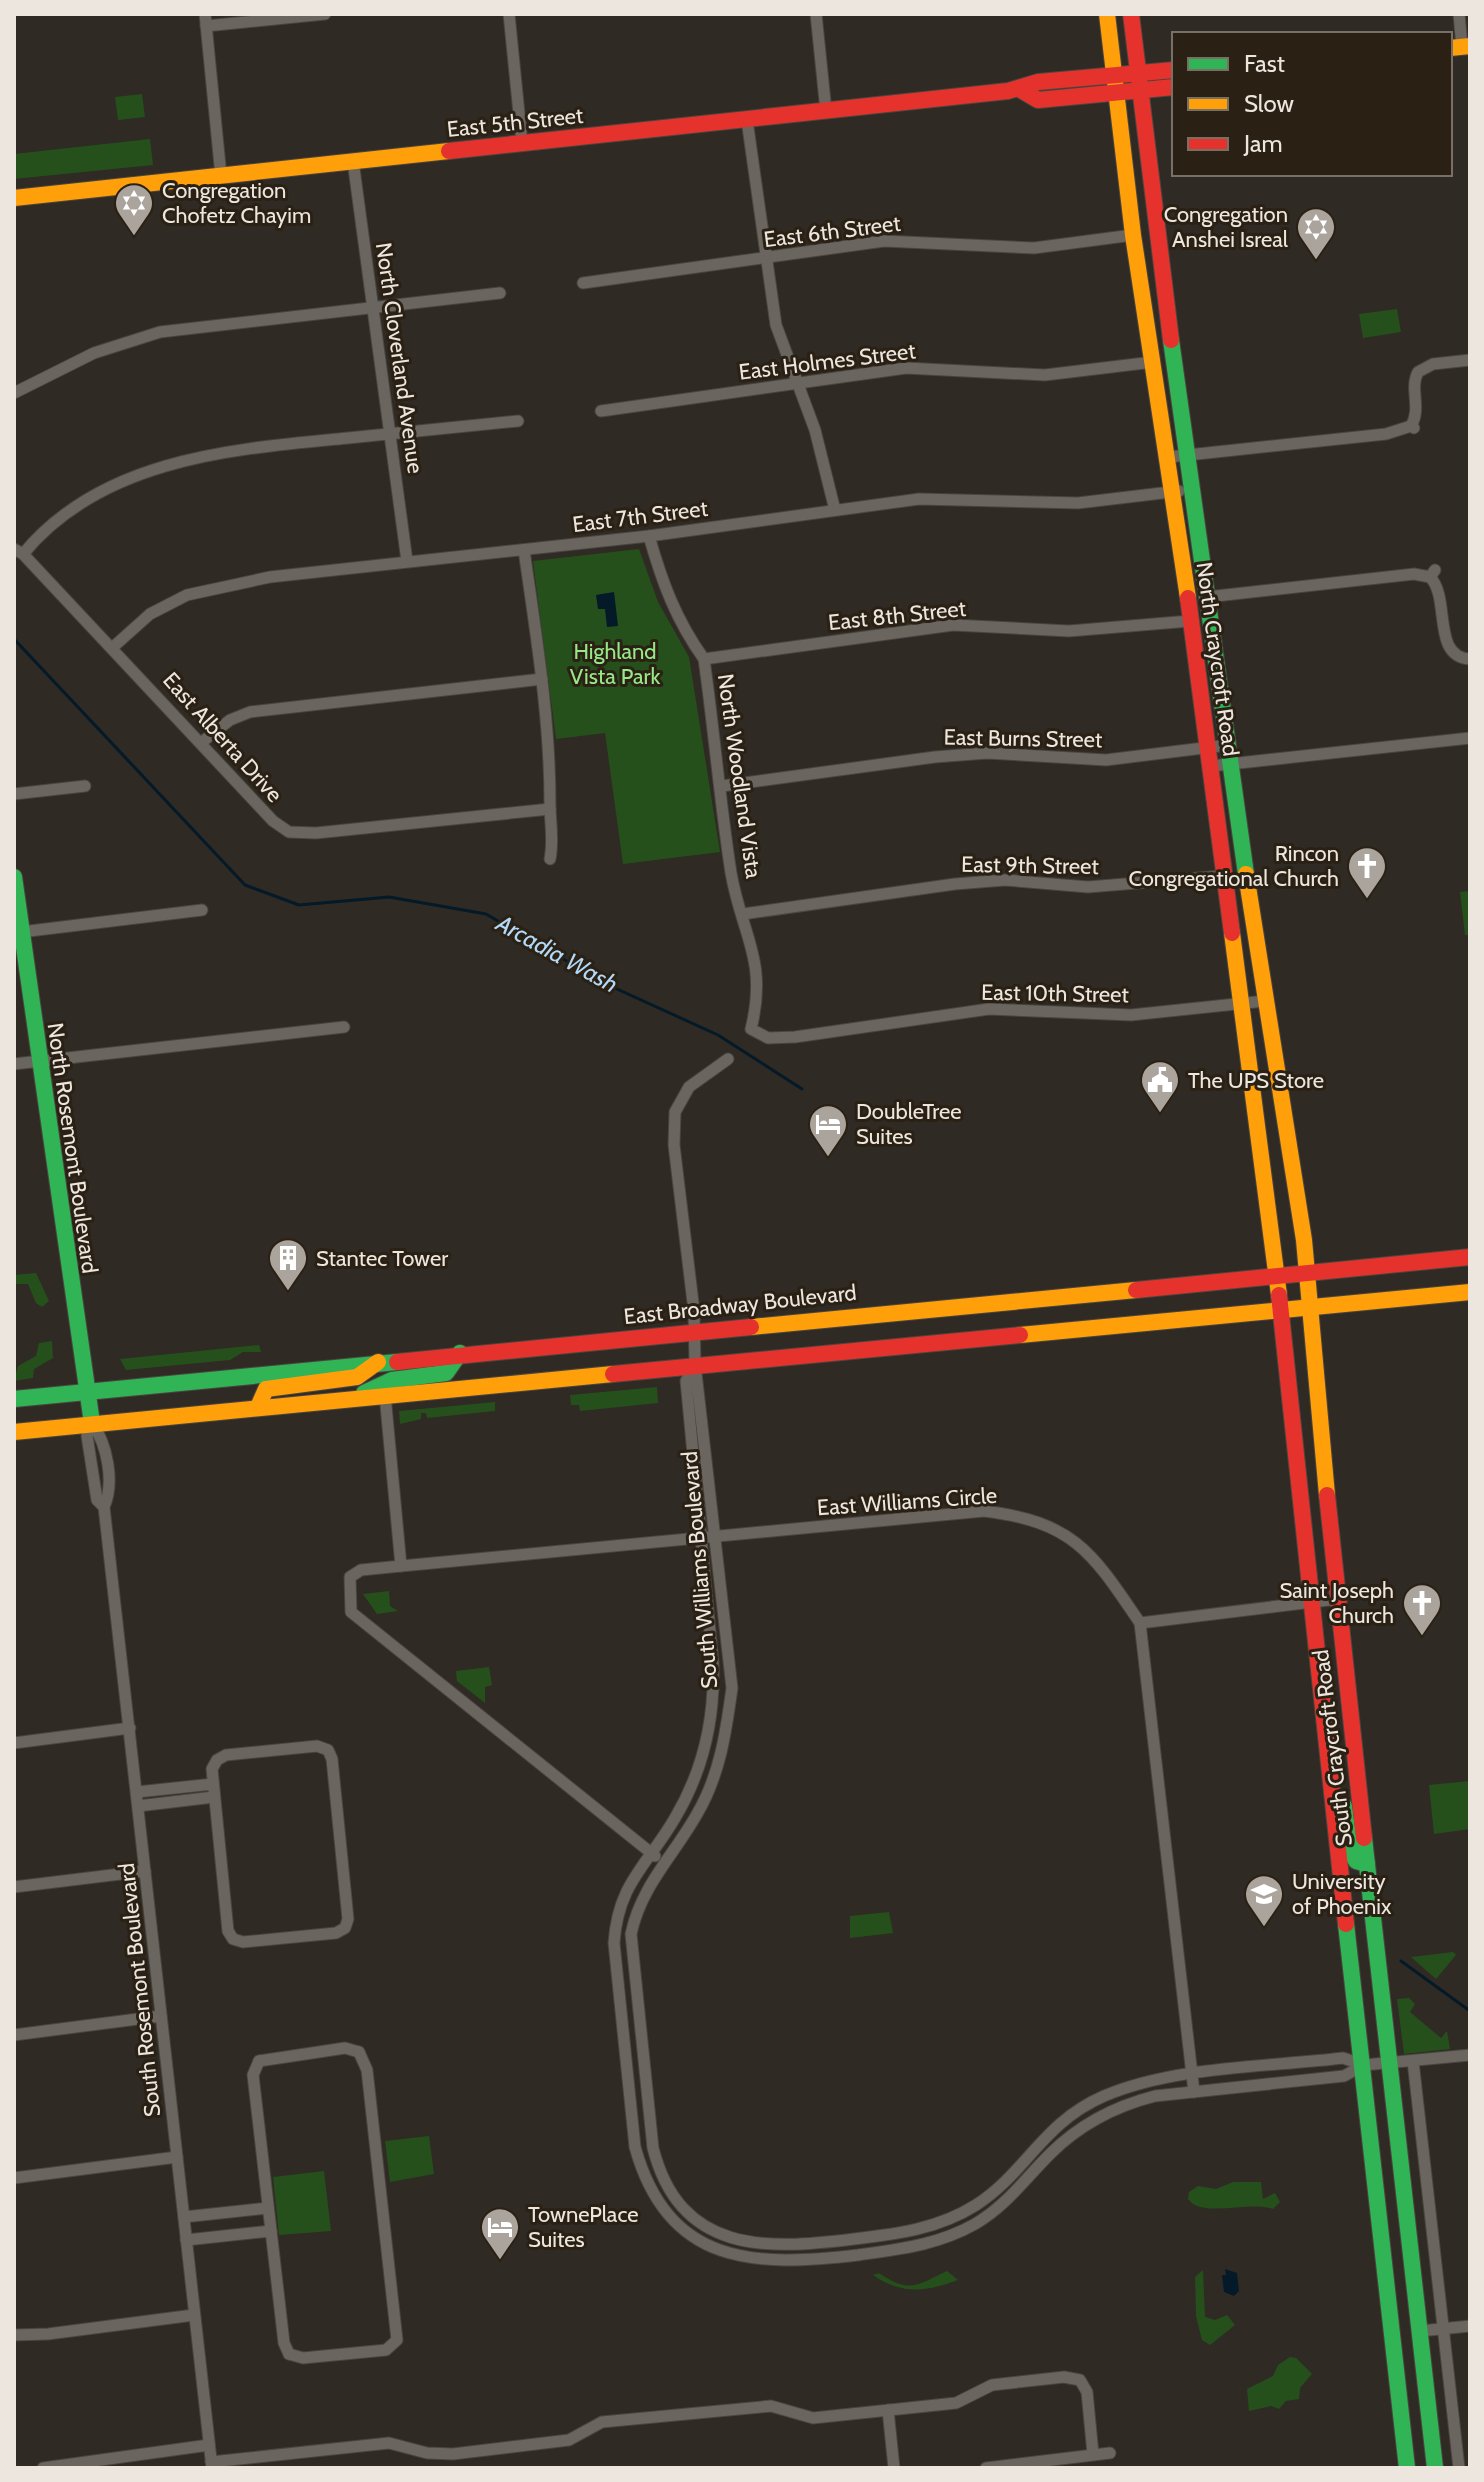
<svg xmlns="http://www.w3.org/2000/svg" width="1484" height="2482" viewBox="0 0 1484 2482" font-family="Cabin,sans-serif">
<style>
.green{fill:#25501c}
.water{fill:#041a29}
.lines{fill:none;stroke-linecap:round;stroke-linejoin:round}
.stream{stroke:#041a29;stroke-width:3}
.street-casing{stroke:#4a453f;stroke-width:13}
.fast-casing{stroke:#4a453f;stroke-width:18}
.slow-casing{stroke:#4a453f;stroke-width:18}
.jam-casing{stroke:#4a453f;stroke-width:18}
.street{stroke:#6a665f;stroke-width:11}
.fast{stroke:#30b455;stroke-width:16}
.slow{stroke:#ff9f0a;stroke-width:16}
.jam{stroke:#e5322d;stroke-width:16}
.labels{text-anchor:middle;stroke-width:6;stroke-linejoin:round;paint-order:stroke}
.street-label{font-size:22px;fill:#ede6de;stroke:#2a2114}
.poi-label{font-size:22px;fill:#ede6de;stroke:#2a2114;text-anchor:start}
.park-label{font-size:22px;fill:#97e988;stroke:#2a2114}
.water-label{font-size:24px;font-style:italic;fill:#b2d9f9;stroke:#2a2114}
</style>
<rect width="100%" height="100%" fill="#2f2a23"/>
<g class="green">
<polygon points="142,94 145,117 118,120 115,97"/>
<polygon points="150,139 153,165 14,179 14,154"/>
<polygon points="1397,309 1401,332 1363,338 1359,314"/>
<polygon points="639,549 658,602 689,657 720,852 623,864 605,733 556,739 533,561"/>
<polygon points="1470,891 1470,935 1465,935 1460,892"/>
<polygon points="36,1273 49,1301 42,1307 36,1303 28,1284 14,1284 14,1275"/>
<polygon points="52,1341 53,1358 34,1369 33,1378 14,1381 18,1366 36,1356 39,1343"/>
<polygon points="259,1345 261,1352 243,1352 230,1360 126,1370 120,1359"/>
<polygon points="657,1387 658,1403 580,1411 579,1405 571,1405 570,1395"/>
<polygon points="495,1402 495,1411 427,1418 426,1413 421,1413 421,1419 400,1424 399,1411"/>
<polygon points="389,1591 390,1606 398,1611 377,1614 363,1594"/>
<polygon points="489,1667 492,1685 485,1687 485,1703 457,1681 456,1671"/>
<polygon points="1470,1781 1470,1829 1434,1834 1429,1785"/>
<polygon points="889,1912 893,1933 850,1938 850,1916"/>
<polygon points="1453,1952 1456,1955 1436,1979 1411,1957"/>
<polygon points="1409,1998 1415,2004 1410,2012 1441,2038 1447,2031 1450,2049 1404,2054 1397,1999"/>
<polygon points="429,2136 434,2174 390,2182 385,2141"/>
<polygon points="324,2171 331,2231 279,2235 273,2177"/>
<path d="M1233 2182H1261L1263 2199 1275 2193 1280 2202 1273 2209C1251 2200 1202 2219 1188 2199L1189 2192 1198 2186 1216 2189Z"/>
<polygon points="1203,2270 1205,2317 1215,2320 1227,2315 1235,2325 1210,2345 1202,2340 1196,2316 1195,2277"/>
<path d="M947 2271 958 2280C926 2292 902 2295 873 2275L879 2273C911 2295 918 2284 947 2271Z"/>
<polygon points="1290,2357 1296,2358 1312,2374 1300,2388 1299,2399 1286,2401 1279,2409 1271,2406 1249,2411 1247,2389 1273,2376 1278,2365"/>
</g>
<g class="water">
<polygon points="614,592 618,626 607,627 605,609 598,609 596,595"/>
<polygon points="1225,2269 1237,2273 1239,2291 1234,2296 1224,2292 1222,2275 1226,2275"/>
</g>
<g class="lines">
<g class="stream">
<polyline points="14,639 245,885 299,905 389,897 486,914 606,984 718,1035 802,1089"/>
<polyline points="1401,1961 1470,2011"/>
</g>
<g class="street-casing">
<g id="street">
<polyline points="205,14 221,176"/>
<polyline points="509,14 522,143"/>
<polyline points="816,14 826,111"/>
<polyline points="1459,14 1462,47"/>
<polyline points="206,26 325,14"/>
<polyline points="747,120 776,325 815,430 835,510"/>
<polyline points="353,161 407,561"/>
<polyline points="583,283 884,241 1034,248 1133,235"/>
<polyline points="14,393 94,353 160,332 500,293"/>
<polyline points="601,411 906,368 1045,375 1153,362"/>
<path d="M1414 428 1411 426C1422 408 1409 389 1418 372L1433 364 1470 360"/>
<polyline points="1169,457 1386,434 1411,426"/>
<path d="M649 536C662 582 676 620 704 659 714 730 720 802 731 873 742 936 768 960 751 1029L768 1038 795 1037 989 1009 1131 1015 1265 1001"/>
<polyline points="14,549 23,554 273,821 289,832 316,833 550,809"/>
<path d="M524 550C536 635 550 718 550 804 550 824 554 839 550 859"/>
<path d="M23 554C102 458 234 449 348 438 404 432 461 427 518 421"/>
<path d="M1435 570 1430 577C1451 598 1431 657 1470 659"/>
<polyline points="1207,597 1414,574 1430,577"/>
<polyline points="112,648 150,614 187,595 270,577 649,536 919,499 1078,503 1179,491"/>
<polyline points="704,659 953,625 1069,631 1190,621"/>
<polyline points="202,742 230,720 250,712 542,679"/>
<polyline points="1211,766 1470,738"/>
<polyline points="722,786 935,757 987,753 1106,760 1228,745"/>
<polyline points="14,794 85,786"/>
<polyline points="743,914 955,884 1005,880 1088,887 1223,876"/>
<polyline points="21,932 202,910"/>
<polyline points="14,1064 344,1027"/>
<path d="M695 1364 732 1688C726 1732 720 1775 697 1814 674 1855 641 1886 631 1934L653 2148C680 2254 766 2250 854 2239 897 2234 938 2229 976 2205 1027 2172 1042 2123 1104 2096 1174 2066 1268 2067 1343 2058L1364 2065 1344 2076 1155 2096C1116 2106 1079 2125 1050 2154 1025 2179 1006 2206 975 2224 938 2245 900 2249 858 2255 755 2267 668 2266 635 2147L614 1943C618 1883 647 1866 675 1818 703 1771 715 1717 713 1663L686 1381Z"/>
<polyline points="695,1364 694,1311 674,1145 675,1112 689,1087 728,1059"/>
<polyline points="385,1395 401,1566"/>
<path d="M104 1507 97 1500 87 1436 92 1423C107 1444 115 1482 104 1507L212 2468"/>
<polyline points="1140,1623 1337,1599"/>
<polyline points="14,1743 130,1728"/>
<polygon points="317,1746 328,1750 332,1759 348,1919 345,1928 336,1933 243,1942 233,1939 228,1931 212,1769 217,1760 226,1755"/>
<polyline points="137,1792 213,1784"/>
<polyline points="138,1806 214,1797"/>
<path d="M655 1856 351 1612 350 1577 361 1570 401 1566 984 1511C1074 1522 1092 1552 1140 1623L1194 2092"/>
<polyline points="14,1887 145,1871"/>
<polyline points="14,2035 161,2016"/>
<polyline points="259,2061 253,2075 284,2343 289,2354"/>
<polyline points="259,2061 345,2048 359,2052"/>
<polyline points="1413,2061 1459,2468"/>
<polyline points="1364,2065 1470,2055"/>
<polyline points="14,2178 177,2157"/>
<polyline points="184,2217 268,2208"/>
<polyline points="186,2240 271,2231"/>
<polyline points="1420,2331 1470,2326"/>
<polyline points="14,2335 48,2334 194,2315"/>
<polyline points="289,2354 303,2358 386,2350 397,2340 367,2070 359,2052"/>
<polyline points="888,2410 894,2468"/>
<polyline points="211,2462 389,2443 427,2453 453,2454 569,2440 602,2422 771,2406 813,2418 956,2403 992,2385 1064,2377 1080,2380 1087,2392 1093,2454"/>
<polyline points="43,2468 209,2445"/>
<polyline points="986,2468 1110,2453"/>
</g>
</g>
<g class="fast-casing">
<g id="fast">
<polyline points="1171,340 1246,874"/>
<polyline points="14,877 92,1423"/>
<polyline points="364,1393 392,1380 446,1373 460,1353"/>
<polyline points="14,1399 397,1362"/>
<polyline points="1344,1806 1350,1851 1356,1861 1367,1864"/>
<polyline points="1364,1838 1435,2468"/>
<polyline points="1346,1924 1407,2468"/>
</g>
</g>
<g class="slow-casing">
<g id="slow">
<polyline points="1107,14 1133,235 1188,598"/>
<polyline points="1450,48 1470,46"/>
<polyline points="14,198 449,151"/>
<polyline points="1246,874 1304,1240 1327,1495"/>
<polyline points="1232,933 1279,1295"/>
<polyline points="751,1327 1136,1290"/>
<polyline points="1020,1335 1470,1292"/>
<polyline points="258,1407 266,1389 357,1377 378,1362"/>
<polyline points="14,1432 613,1374"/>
</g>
</g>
<g class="jam-casing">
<g id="jam">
<polyline points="1131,14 1171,340"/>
<polyline points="1021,90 1038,100 1174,87"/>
<polyline points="449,151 1008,91 1038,82 1174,70"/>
<polyline points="1188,598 1232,933"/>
<polyline points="1136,1290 1470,1257"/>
<polyline points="1279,1295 1346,1924"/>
<polyline points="397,1362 751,1327"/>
<polyline points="613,1374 1020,1335"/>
<polyline points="1327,1495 1364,1838"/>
</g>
</g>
<use href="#street" class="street"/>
<use href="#fast" class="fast"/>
<use href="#slow" class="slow"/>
<use href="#jam" class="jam"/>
</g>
<defs>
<g id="synagogue-pin" transform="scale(2)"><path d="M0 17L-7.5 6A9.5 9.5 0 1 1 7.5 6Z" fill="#aaa49d" stroke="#2a2114"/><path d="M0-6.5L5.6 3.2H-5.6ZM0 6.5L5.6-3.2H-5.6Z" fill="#fff"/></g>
<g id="church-pin" transform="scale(2)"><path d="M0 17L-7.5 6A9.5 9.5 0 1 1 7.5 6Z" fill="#aaa49d" stroke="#2a2114"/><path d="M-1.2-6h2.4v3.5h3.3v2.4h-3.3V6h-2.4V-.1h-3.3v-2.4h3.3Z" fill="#fff"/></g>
<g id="civic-pin" transform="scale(2)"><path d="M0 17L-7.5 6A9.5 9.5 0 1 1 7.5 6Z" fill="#aaa49d" stroke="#2a2114"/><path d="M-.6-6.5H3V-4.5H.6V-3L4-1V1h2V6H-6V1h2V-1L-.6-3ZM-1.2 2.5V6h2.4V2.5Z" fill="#fff"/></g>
<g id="hotel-pin" transform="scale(2)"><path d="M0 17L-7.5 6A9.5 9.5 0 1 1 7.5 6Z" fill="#aaa49d" stroke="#2a2114"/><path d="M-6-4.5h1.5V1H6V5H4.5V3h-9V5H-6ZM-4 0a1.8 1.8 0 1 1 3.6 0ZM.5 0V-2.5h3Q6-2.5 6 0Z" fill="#fff"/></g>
<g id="building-pin" transform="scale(2)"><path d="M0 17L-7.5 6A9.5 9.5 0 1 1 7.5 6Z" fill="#aaa49d" stroke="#2a2114"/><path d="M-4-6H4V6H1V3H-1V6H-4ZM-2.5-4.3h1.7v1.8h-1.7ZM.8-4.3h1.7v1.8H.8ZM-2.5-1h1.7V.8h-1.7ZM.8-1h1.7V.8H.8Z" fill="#fff"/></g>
<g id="university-pin" transform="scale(2)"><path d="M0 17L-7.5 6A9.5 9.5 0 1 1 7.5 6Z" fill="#aaa49d" stroke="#2a2114"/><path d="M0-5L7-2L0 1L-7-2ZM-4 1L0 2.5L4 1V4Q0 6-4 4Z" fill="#fff"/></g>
</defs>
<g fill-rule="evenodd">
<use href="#synagogue-pin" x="134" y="203"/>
<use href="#synagogue-pin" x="1316" y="227"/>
<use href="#church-pin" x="1367" y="866"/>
<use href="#civic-pin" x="1160" y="1080"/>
<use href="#hotel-pin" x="828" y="1124"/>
<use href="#building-pin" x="288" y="1258"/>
<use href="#church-pin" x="1422" y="1603"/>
<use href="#university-pin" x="1264" y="1894"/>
<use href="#hotel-pin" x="500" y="2227"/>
</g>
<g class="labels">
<g class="street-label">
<text transform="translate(515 122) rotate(-6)" y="8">East 5th Street</text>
<text transform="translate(832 231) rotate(-7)" y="8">East 6th Street</text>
<text transform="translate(400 358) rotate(82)" y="8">North Cloverland Avenue</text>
<text transform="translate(827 361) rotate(-7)" y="8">East Holmes Street</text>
<text transform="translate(640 516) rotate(-7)" y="8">East 7th Street</text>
<text transform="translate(897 615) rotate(-6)" y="8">East 8th Street</text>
<text transform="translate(1218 659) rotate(82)" y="8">North Craycroft Road</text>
<text transform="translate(223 737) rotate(48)" y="8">East Alberta Drive</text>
<text transform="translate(1023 738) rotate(1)" y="8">East Burns Street</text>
<text transform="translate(740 776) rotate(82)" y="8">North Woodland Vista</text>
<text transform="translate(1030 865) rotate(1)" y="8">East 9th Street</text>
<text transform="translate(1055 993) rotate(1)" y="8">East 10th Street</text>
<text transform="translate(73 1148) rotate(82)" y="8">North Rosemont Boulevard</text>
<text transform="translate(740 1304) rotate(-6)" y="8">East Broadway Boulevard</text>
<text transform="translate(907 1501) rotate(-4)" y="8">East Williams Circle</text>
<text transform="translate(699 1570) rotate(-95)" y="8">South Williams Boulevard</text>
<text transform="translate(1332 1748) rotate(-97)" y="8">South Craycroft Road</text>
<text transform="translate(139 1990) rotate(-96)" y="8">South Rosemont Boulevard</text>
</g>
<g class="poi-label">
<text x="162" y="198">Congregation<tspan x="162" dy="25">Chofetz Chayim</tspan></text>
<text x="1288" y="222" text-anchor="end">Congregation<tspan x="1288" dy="25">Anshei Isreal</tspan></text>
<text x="1339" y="861" text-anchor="end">Rincon<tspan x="1339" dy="25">Congregational Church</tspan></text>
<text x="1188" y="1088">The UPS Store</text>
<text x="856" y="1119">DoubleTree<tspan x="856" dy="25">Suites</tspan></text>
<text x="316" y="1266">Stantec Tower</text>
<text x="1394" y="1598" text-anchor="end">Saint Joseph<tspan x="1394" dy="25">Church</tspan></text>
<text x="1292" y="1889">University<tspan x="1292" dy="25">of Phoenix</tspan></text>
<text x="528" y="2222">TownePlace<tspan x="528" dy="25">Suites</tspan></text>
</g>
<g class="park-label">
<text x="615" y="659">Highland<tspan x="615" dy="25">Vista Park</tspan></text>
</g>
<g class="water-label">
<text transform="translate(557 954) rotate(29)" y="8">Arcadia Wash</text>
</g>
</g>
<rect width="1484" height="2482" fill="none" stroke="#ede6de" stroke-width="32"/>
<rect x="1172" y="32" width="280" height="144" fill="#2a2114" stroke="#787065" stroke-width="2"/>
<rect x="1188" y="58" width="40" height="12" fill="#30b455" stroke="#787065" stroke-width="2"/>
<text x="1244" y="72" font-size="24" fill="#ede6de">Fast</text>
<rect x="1188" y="98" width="40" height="12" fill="#ff9f0a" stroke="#787065" stroke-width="2"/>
<text x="1244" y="112" font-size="24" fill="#ede6de">Slow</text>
<rect x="1188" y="138" width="40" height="12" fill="#e5322d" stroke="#787065" stroke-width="2"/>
<text x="1244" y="152" font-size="24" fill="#ede6de">Jam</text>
</svg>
